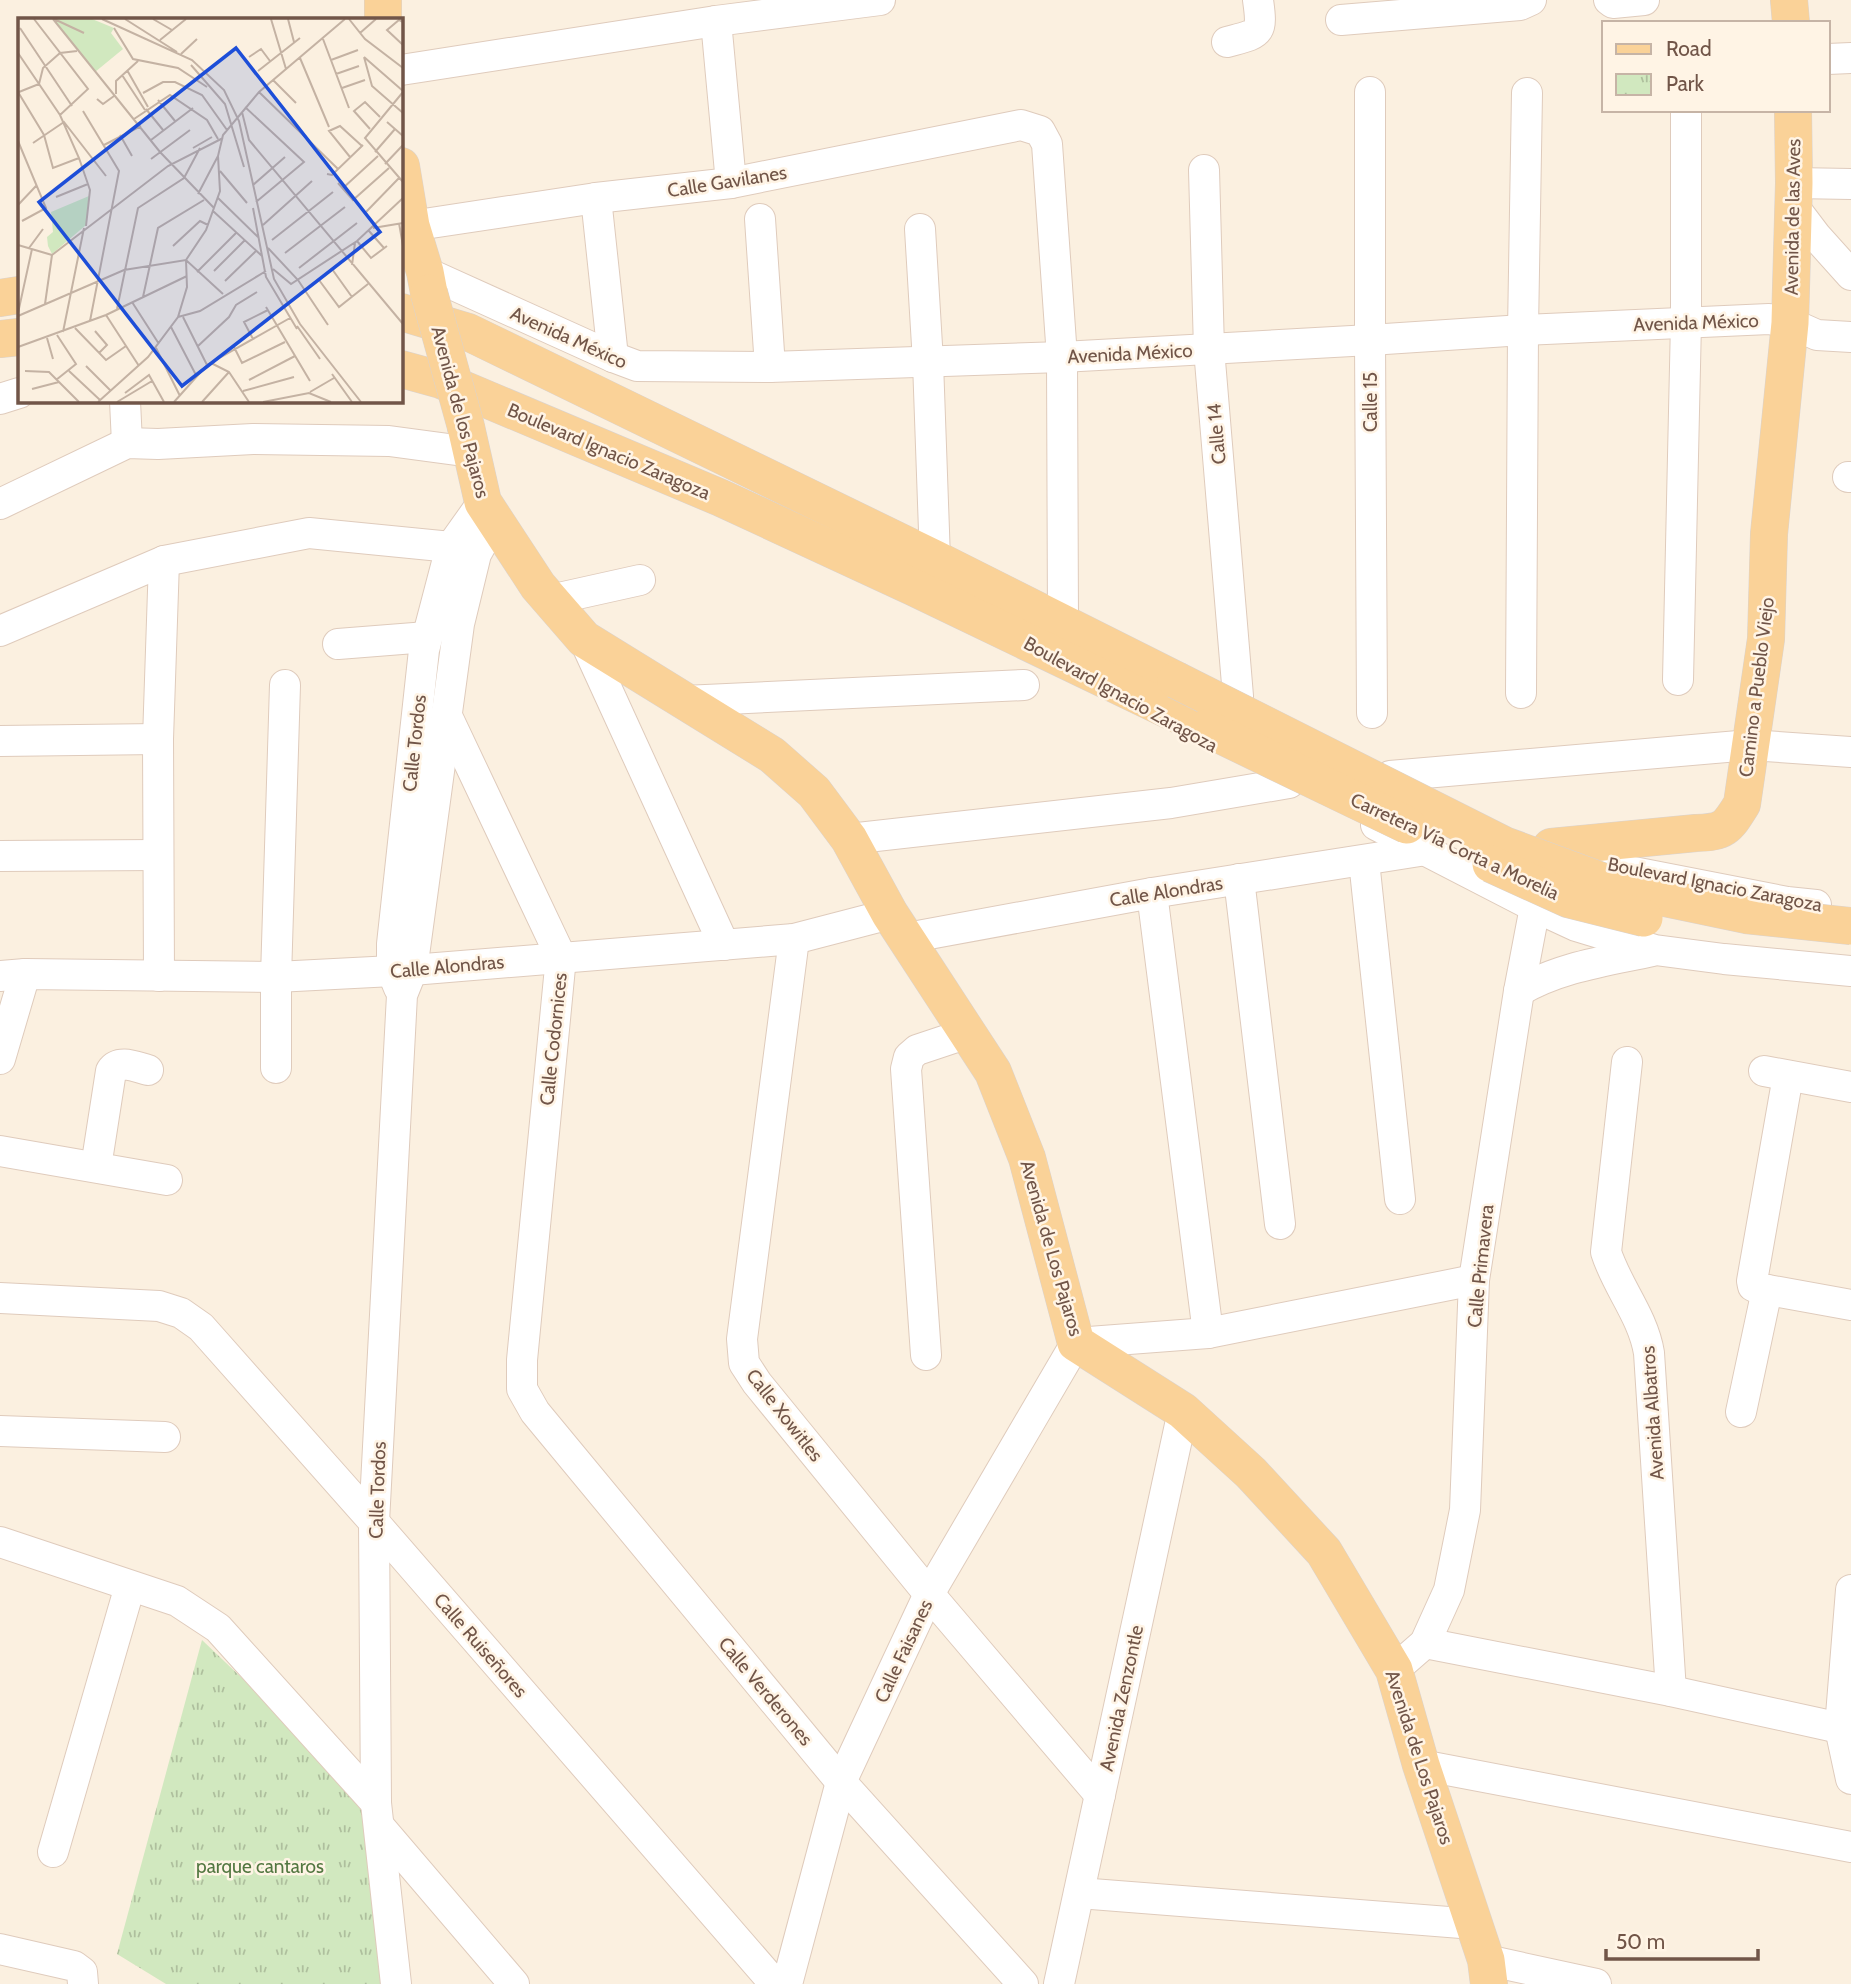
<svg xmlns="http://www.w3.org/2000/svg" width="1851" height="1984" viewBox="0 0 1851 1984" font-family="Cabin,sans-serif">
<style>
.park{fill:url(#park-tufts)}
.lines{fill:none;stroke-linecap:round;stroke-linejoin:round}
.minor-casing{stroke:#dfcbbc;stroke-width:32}
.major-casing{stroke:#dad3cf;stroke-width:38}
.minor{stroke:#fff;stroke-width:30}
.major{stroke:#fad298;stroke-width:37}
.major-bridge-casing{stroke:#dad3cf;stroke-width:38;stroke-linecap:butt}
.major-bridge{stroke:#fad298;stroke-width:37}
.labels{text-anchor:middle;stroke-width:5;stroke-linejoin:round;paint-order:stroke}
.street-label{font-size:19px;fill:#715548;stroke:#fff4e5}
.park-label{font-size:19px;fill:#537741;stroke:#fff4e5}
.inset-road{fill:none;stroke:#c4b2a3;stroke-width:2}
.view{fill:#1d4ed8;fill-opacity:0.15;stroke:#1d4ed8;stroke-width:3.5}
.inset-edge{fill:none;stroke:#715548;stroke-width:3.5}
</style>
<defs>
<pattern id="park-tufts" width="24" height="20" patternUnits="userSpaceOnUse" patternTransform="scale(1.75)"><rect width="24" height="20" fill="#d1e8bf"/><path d="M3 7l-1-3M5 7V3M7 7l1-3M15 17l-1-3M17 17v-4M19 17l1-3" fill="none" stroke="#aebf9d"/></pattern>
</defs>
<rect width="100%" height="100%" fill="#fbf0e0"/>
<polygon class="park" points="202,1640 373,1803 382,1984 166,1984 117,1954"/>
<g class="lines">
<g class="minor-casing">
<g id="minor">
<polyline points="1609,0 1613,3 1644,0"/>
<polyline points="1341,20 1520,5 1531,0"/>
<polyline points="716,21 731,183"/>
<path d="M1227 42C1260 33 1263 35 1258 0"/>
<polyline points="1828,59 1851,58"/>
<polyline points="401,70 716,21 880,0"/>
<polyline points="1370,92 1370,340 1372,713"/>
<polyline points="1204,170 1209,349 1238,696"/>
<polyline points="1794,183 1851,184"/>
<polyline points="596,198 613,357"/>
<polyline points="1794,207 1816,236 1851,275"/>
<polyline points="760,219 770,367"/>
<polyline points="411,226 596,198 731,183 1021,125 1040,131 1047,144 1062,357 1063,623"/>
<polyline points="920,229 928,362 935,559"/>
<polyline points="425,272 613,357 637,366 770,367 1062,357 1370,340 1523,330 1769,319 1790,323 1817,335 1851,337"/>
<polyline points="0,399 19,393"/>
<polyline points="125,401 127,443"/>
<polyline points="1848,477 1851,477"/>
<polyline points="0,504 127,443 158,444 253,439 389,441 471,452"/>
<polyline points="550,600 640,580"/>
<polyline points="0,631 164,561 309,533 451,547 469,552"/>
<polyline points="584,639 724,945"/>
<polyline points="338,644 427,637"/>
<polyline points="1678,680 1686,322 1686,110"/>
<polyline points="1521,693 1523,330 1527,93"/>
<polyline points="684,701 1024,685"/>
<polyline points="446,714 561,957 522,1360 522,1389 535,1412 841,1782 1023,1984"/>
<polyline points="0,741 158,739"/>
<polyline points="1390,776 1750,745 1851,752"/>
<polyline points="1376,825 1535,907 1576,926 1655,950 1724,959 1851,971"/>
<polyline points="849,839 1171,803 1289,783"/>
<polyline points="0,856 157,855"/>
<polyline points="1587,858 1623,870 1787,902 1816,905"/>
<polyline points="1364,861 1400,1199"/>
<polyline points="1239,879 1280,1224"/>
<polyline points="1152,893 1208,1333"/>
<polyline points="907,938 1152,893 1426,850"/>
<polyline points="794,939 742,1339 744,1363 757,1383 929,1594 1100,1795"/>
<polyline points="0,976 25,974 276,977 412,970 794,939 890,914"/>
<polyline points="159,976 158,739 164,561"/>
<polyline points="399,988 392,971 392,944 424,650 451,547 483,502"/>
<path d="M1519 991C1560 967 1606 961 1652 951"/>
<polyline points="0,1059 25,974"/>
<path d="M1627 1062 1606 1252C1617 1287 1643 1316 1649 1353L1671 1691"/>
<polyline points="276,1068 276,977 285,685"/>
<polyline points="1764,1071 1851,1087"/>
<polyline points="1788,1076 1752,1281 1753,1286 1757,1288 1851,1305"/>
<polyline points="0,1151 167,1180"/>
<path d="M96 1167 111 1071C119 1059 136 1067 148 1070"/>
<polyline points="0,1298 159,1306 181,1313 201,1327 374,1522 775,1984"/>
<polyline points="926,1355 906,1069 909,1057 917,1050 968,1033"/>
<polyline points="1741,1412 1767,1290"/>
<polyline points="0,1431 165,1437"/>
<polyline points="0,1542 177,1601 218,1628 376,1803"/>
<polyline points="1851,1590 1840,1728 1851,1779"/>
<polyline points="1425,1643 1671,1691 1840,1728"/>
<polyline points="1394,1670 1425,1643 1449,1590 1465,1510 1474,1280 1519,991 1535,907 1545,867"/>
<polyline points="1421,1765 1851,1847"/>
<polyline points="379,1826 514,1984"/>
<polyline points="53,1852 130,1586"/>
<polyline points="1079,1893 1474,1924"/>
<polyline points="0,1949 74,1966 82,1972 83,1984"/>
<polyline points="1486,1960 1596,1984"/>
<polyline points="396,1984 376,1803 374,1522 402,995 412,970 459,624 476,554 495,520"/>
<polyline points="787,1984 841,1782 929,1594 1076,1343 1208,1333 1474,1280"/>
<polyline points="1059,1984 1183,1411"/>
</g>
</g>
<g class="major-casing">
<g id="major">
<polyline points="383,0 383,19"/>
<polyline points="1789,0 1791,23"/>
<polyline points="401,166 411,226 425,272 429,293"/>
<polyline points="0,298 19,295"/>
<polyline points="401,312 468,332 935,559 1176,680"/>
<polyline points="0,339 19,337"/>
<polyline points="401,369 441,380 721,498 913,587 1206,728"/>
<polyline points="466,427 483,502 538,586 584,639 772,755 814,792 849,839 890,914 993,1072 1027,1158 1076,1343 1183,1411 1251,1473 1324,1552 1394,1670 1421,1765 1486,1960 1489,1984"/>
<path d="M1551 847 1696 833C1725 832 1727 828 1742 804L1766 639 1769 534 1790 323 1794 183 1793 110"/>
</g>
</g>
<use href="#minor" class="minor"/>
<use href="#major" class="major"/>
<g class="major-bridge-casing">
<g id="major-bridge">
<polyline points="429,293 466,427"/>
<polyline points="1176,680 1504,845 1626,890 1746,915 1851,926"/>
<polyline points="1206,728 1407,825"/>
<polyline points="1491,864 1568,899 1644,918"/>
</g>
</g>
<use href="#major-bridge" class="major-bridge"/>
</g>
<g class="labels">
<g class="street-label">
<text transform="translate(727 181) rotate(-9)" y="7">Calle Gavilanes</text>
<text transform="translate(1792 217) rotate(-89)" y="7">Avenida de las Aves</text>
<text transform="translate(1696 322) rotate(-2)" y="7">Avenida México</text>
<text transform="translate(569 337) rotate(24)" y="7">Avenida México</text>
<text transform="translate(1130 353) rotate(-3)" y="7">Avenida México</text>
<text transform="translate(1370 402) rotate(-90)" y="7">Calle 15</text>
<text transform="translate(461 412) rotate(75)" y="7">Avenida de los Pajaros</text>
<text transform="translate(1216 434) rotate(-95)" y="7">Calle 14</text>
<text transform="translate(609 451) rotate(23)" y="7">Boulevard Ignacio Zaragoza</text>
<text transform="translate(1756 687) rotate(-83)" y="7">Camino a Pueblo Viejo</text>
<text transform="translate(1121 694) rotate(29)" y="7">Boulevard Ignacio Zaragoza</text>
<text transform="translate(414 743) rotate(-84)" y="7">Calle Tordos</text>
<text transform="translate(1455 846) rotate(25)" y="7">Carretera Vía Corta a Morelia</text>
<text transform="translate(1715 884) rotate(11)" y="7">Boulevard Ignacio Zaragoza</text>
<text transform="translate(1166 891) rotate(-9)" y="7">Calle Alondras</text>
<text transform="translate(447 966) rotate(-5)" y="7">Calle Alondras</text>
<text transform="translate(553 1039) rotate(-84)" y="7">Calle Codornices</text>
<text transform="translate(1052 1248) rotate(74)" y="7">Avenida de Los Pajaros</text>
<text transform="translate(1480 1266) rotate(-84)" y="7">Calle Primavera</text>
<text transform="translate(1652 1413) rotate(-94)" y="7">Avenida Albatros</text>
<text transform="translate(785 1415) rotate(52)" y="7">Calle Xowitles</text>
<text transform="translate(377 1490) rotate(-88)" y="7">Calle Tordos</text>
<text transform="translate(481 1645) rotate(49)" y="7">Calle Ruiseñores</text>
<text transform="translate(903 1651) rotate(-65)" y="7">Calle Faisanes</text>
<text transform="translate(766 1691) rotate(50)" y="7">Calle Verderones</text>
<text transform="translate(1121 1698) rotate(-78)" y="7">Avenida Zenzontle</text>
<text transform="translate(1420 1757) rotate(72)" y="7">Avenida de Los Pajaros</text>
</g>
<g class="park-label">
<text x="260" y="1873">parque cantaros</text>
</g>
</g>
<g transform="translate(18 18)">
<rect width="385" height="385" fill="#fbf0e0"/>
<path d="M36 1H74L96 10 93 15 105 31 77 54ZM71 178 68 207 34 236 30 228 29 219 35 214 33 194Z" fill="#d1e8bf"/>
<path class="inset-road" d="M16 1 70 71 42 97M35 1 142 134 196 190M36 1 66 15M84 1 174 42 206 72 221 103 256 261 282 306 343 384M107 1 159 34M135 1 154 12M253 1 268 51M270 1 276 24M331 1 347 21 385 50M385 4 381 2 369 12 385 27M2 10 54 88M96 10 115 41 160 50 189 69M342 15 358 1M305 21 331 90M142 22 168 1M0 35 42 97 61 140 72 172 68 208M163 36 179 21M231 39 243 31 252 43M346 39 354 68 385 95M346 39 385 73M282 40 311 109M313 42 340 32M173 47 207 86 226 149M109 52 130 89M240 53 282 20M318 56 341 48M104 57 127 92M255 62 278 85M324 70 347 62M0 74 26 117 35 150 61 140M1 74 21 66 25 50 42 35 59 33M241 74 320 151M385 74 347 120 385 164M125 75 145 64H157L184 77 209 112M98 76V63L120 43M79 81 85 86 96 78M140 82 157 103M227 89 286 144 238 184M128 91 145 112M65 93 101 153 72 303M224 94 231 122 385 306M116 101 152 77 189 102 200 121M369 104 385 118M352 111 336 93 347 84 362 99M102 117 114 138M133 122 175 90M0 123 28 190 4 203M15 125 46 104 88 158M86 127 123 108M175 130 194 119M357 134 377 111M332 139 311 113 322 108 344 128M133 141 172 112M367 146 385 127M202 153 229 185M309 156 314 157 345 127M320 165 335 182 371 150M235 167 267 139M325 170 360 138M180 176 200 138M38 179 70 166M200 180 240 219M0 187 18 168M235 190 248 259 279 311M195 193 244 238M347 195 381 160M381 205 385 228M245 207 294 163M355 210 385 205M351 213 366 230M254 222 315 174M339 223 353 240 369 228M0 227 34 237M155 228 182 203 190 207M11 230 25 211M250 230 280 262 310 307M267 235 327 189M34 237 150 148 205 120M334 247 337 225M281 250 339 205M255 251 273 266 339 223 385 180M314 251 334 279M196 253 227 222M179 254 219 214M301 262 321 289 350 266M207 263 238 233M125 279 140 210 186 182M114 284 141 326M27 286 34 237M248 289 292 363M99 291 120 190 166 160 182 130M0 295 14 231M88 297 121 348M0 298 106 252 168 242 205 276M160 299 182 293 248 253M165 299 189 347M279 308 302 341M153 309 179 359M57 310 88 342 108 328M77 313 89 327 81 335M45 314 66 210M29 320 35 341M235 321 226 304 250 292M180 328 211 299 218 287 239 274M0 329 88 297 169 258M216 329 224 345 267 324M138 330 162 378M193 345 211 354 231 384M68 348 92 372M7 353 31 354 61 384M51 353 82 382M314 356 334 384M38 362 58 346 39 317M231 362 277 338M14 371 41 364M225 373 276 359M292 374 316 360M107 375 131 357 146 384M80 384 130 339 160 299 169 269 168 242 188 212 202 173 200 138 205 117 241 74 327 1M99 384 134 363M156 384 189 347 272 300M184 384 211 354M245 384 291 375 313 384"/>
<path class="view" d="M218 30 362 214 164 368 21 184Z"/>
<rect width="385" height="385" class="inset-edge"/>
</g>
<rect x="1602" y="21" width="228" height="91" fill="#fff4e5" stroke="#c6b4a6" stroke-width="2"/>
<rect x="1616" y="44" width="35" height="10" fill="#fad298" stroke="#c6b4a6" stroke-width="2"/>
<text x="1666" y="56" font-size="21" fill="#715548">Road</text>
<rect x="1616" y="74" width="35" height="21" fill="url(#park-tufts)" stroke="#c6b4a6" stroke-width="2"/>
<text x="1666" y="91" font-size="21" fill="#715548">Park</text>
<path d="M1606 1949v10h152v-10" fill="none" stroke="#715548" stroke-width="3.5"/>
<text x="1616" y="1949" font-size="21" fill="#715548" stroke="#fff4e5" stroke-width="5" paint-order="stroke">50 m</text>
</svg>
